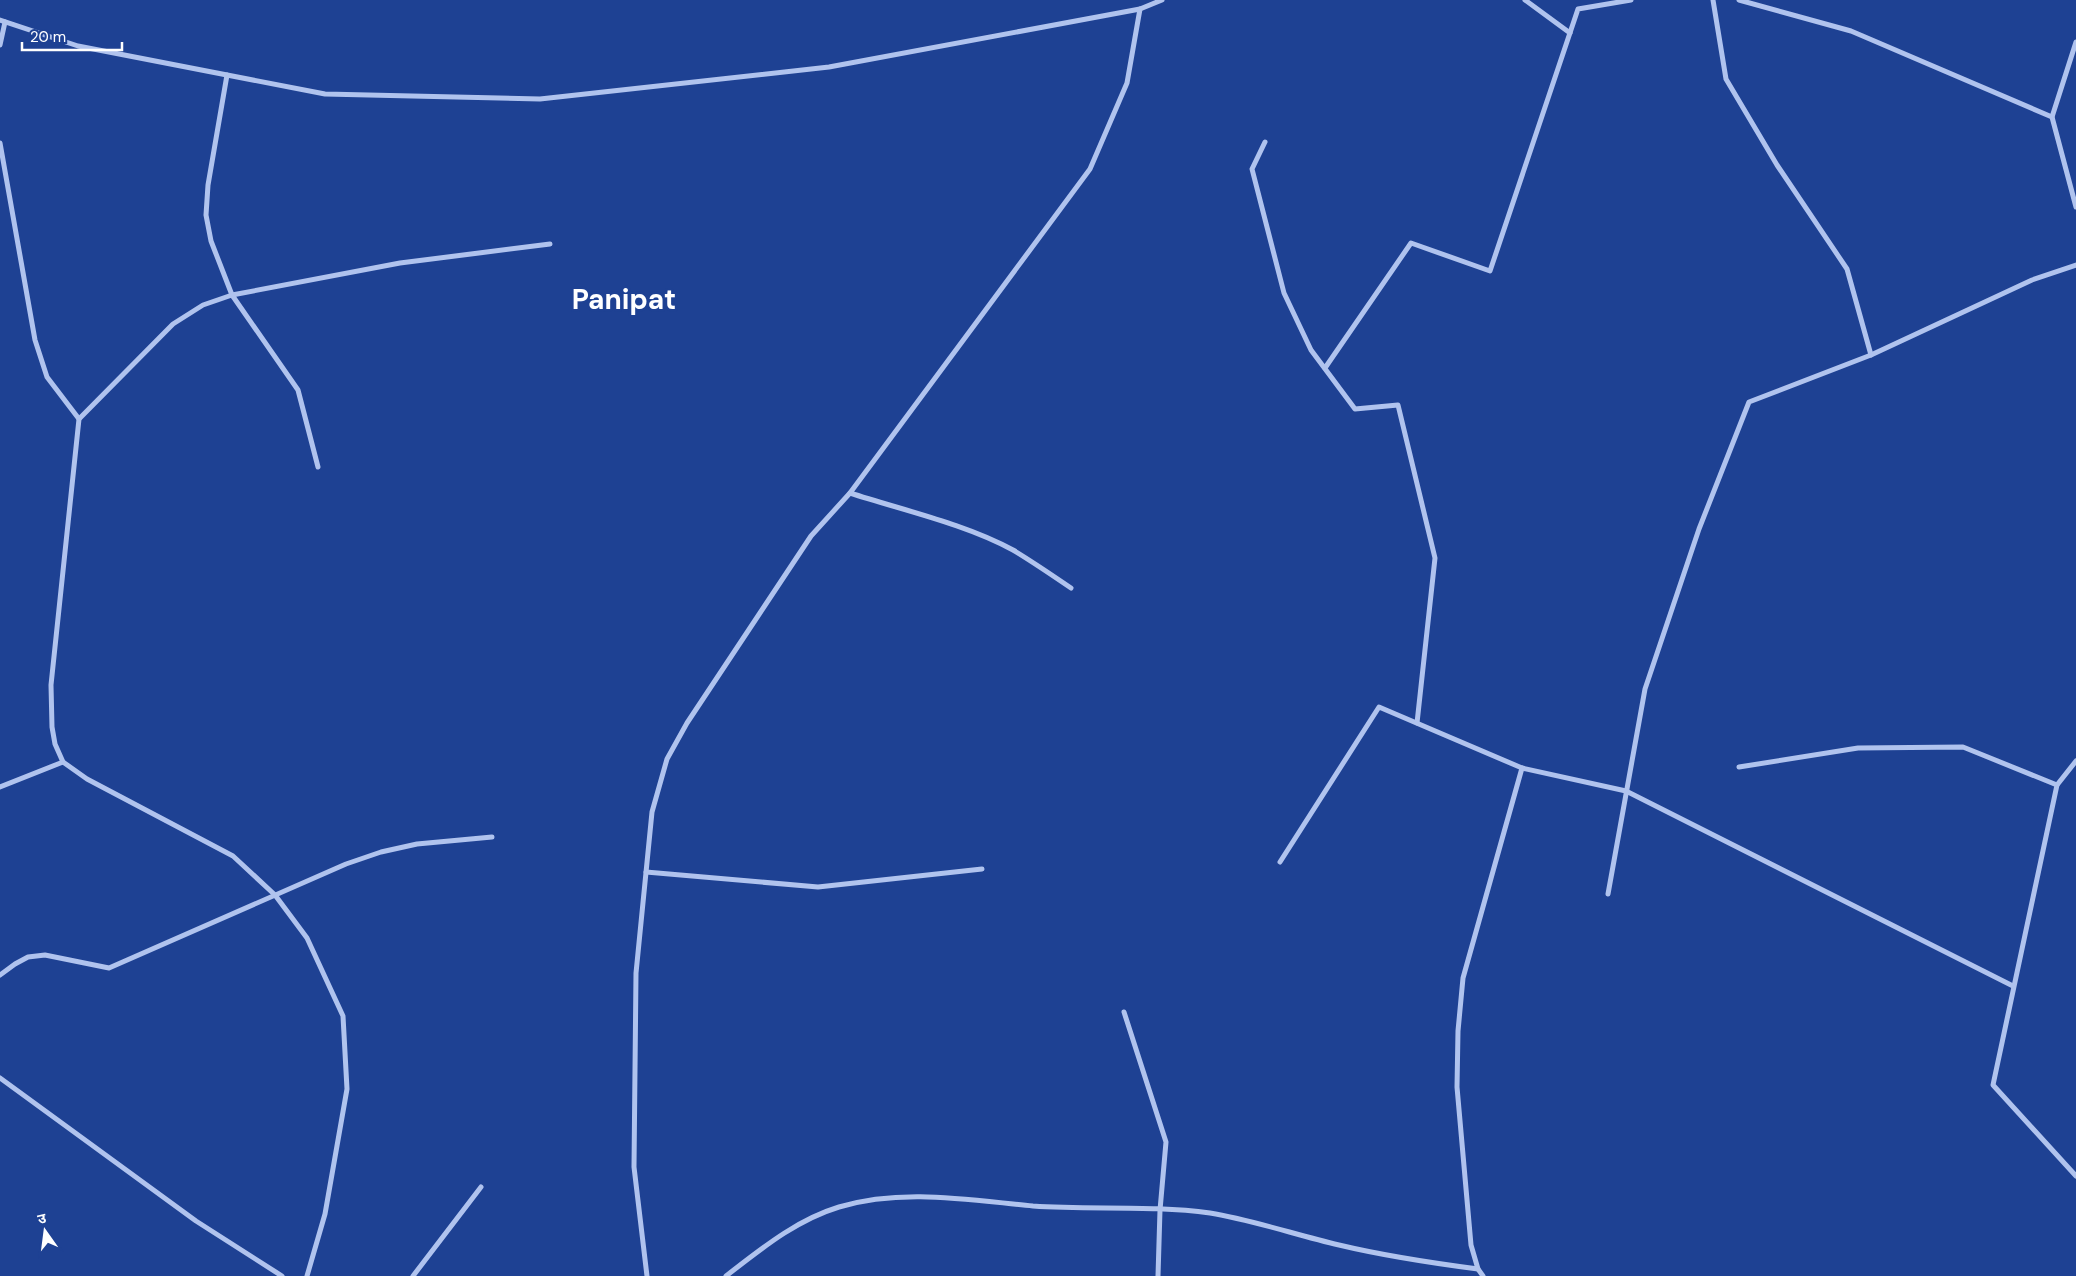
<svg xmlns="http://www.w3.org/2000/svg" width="2076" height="1276" viewBox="0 0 2076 1276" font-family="'DM Sans','Noto Sans Devanagari',sans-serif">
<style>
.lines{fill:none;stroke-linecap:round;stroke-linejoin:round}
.minor{stroke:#b0c3ee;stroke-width:5}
.labels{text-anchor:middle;stroke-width:5;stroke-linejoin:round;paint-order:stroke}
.town-label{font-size:28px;font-weight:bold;fill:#fff;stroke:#1e4193}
</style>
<rect width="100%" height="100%" fill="#1e4193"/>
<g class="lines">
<g class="minor">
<polyline points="1525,0 1570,33"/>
<polyline points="1713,0 1726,79 1777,165 1847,269 1871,355"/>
<polyline points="1739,0 1851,31 2052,117 2076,207"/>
<polyline points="0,20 78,46 325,94 540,99 829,67 1140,9 1162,0"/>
<polyline points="0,45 5,22"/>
<polyline points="227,75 208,185 206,215 211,241 232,295 298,390 318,467"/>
<polyline points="2052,117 2076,42"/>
<polyline points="1265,142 1252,169 1284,293 1311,350 1355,409 1398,405 1435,558 1417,723"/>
<polyline points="0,143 35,340 47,377 79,419"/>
<polyline points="1325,368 1411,243 1490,271 1578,9 1631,0"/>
<path d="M850 493C902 510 966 524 1013 550 1033 562 1052 575 1071 588"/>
<polyline points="2076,761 2057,785 1993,1085 2076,1176"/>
<polyline points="1739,767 1858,748 1963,747 2057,785"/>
<polyline points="0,787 63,762"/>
<polyline points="1280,862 1379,707 1522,768 1626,791 2013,986"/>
<polyline points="646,872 818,887 982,869"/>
<polyline points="1608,894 1645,689 1699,529 1749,402 1871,355 2032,280 2076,265"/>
<polyline points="0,975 15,964 28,957 45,955 109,968 346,864 381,852 417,844 492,837"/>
<polyline points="1124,1012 1166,1142 1160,1210 1158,1276"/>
<polyline points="0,1078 196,1221 282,1276"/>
<polyline points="307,1276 325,1214 347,1089 343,1016 307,938 275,895 233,856 87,779 63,762 55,744 52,727 51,685 79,419 173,324 203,305 232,295 400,263 550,244"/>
<polyline points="413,1276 481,1187"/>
<polyline points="647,1276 634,1167 636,973 652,812 667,759 687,723 811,536 850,493 1090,169 1127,83 1140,9"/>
<path d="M726 1276C761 1249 796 1220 839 1207 902 1188 969 1200 1033 1206 1092 1210 1152 1205 1210 1213 1253 1220 1296 1235 1339 1245 1385 1256 1432 1263 1478 1269"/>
<polyline points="1483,1276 1478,1269 1471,1245 1457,1087 1458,1031 1463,978 1522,768"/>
</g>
</g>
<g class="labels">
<g class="town-label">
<text x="624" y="309">Panipat</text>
</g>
</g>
<g transform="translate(45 1231) rotate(346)" stroke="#1e4193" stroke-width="4" paint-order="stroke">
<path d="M0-4L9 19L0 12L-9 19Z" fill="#ffffff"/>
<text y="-8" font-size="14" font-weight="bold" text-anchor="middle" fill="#ffffff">उ</text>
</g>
<path d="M22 42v8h100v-8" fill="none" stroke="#ffffff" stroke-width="2.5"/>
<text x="30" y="42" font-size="15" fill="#ffffff" stroke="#1e4193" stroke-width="4" paint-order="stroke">20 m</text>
</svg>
